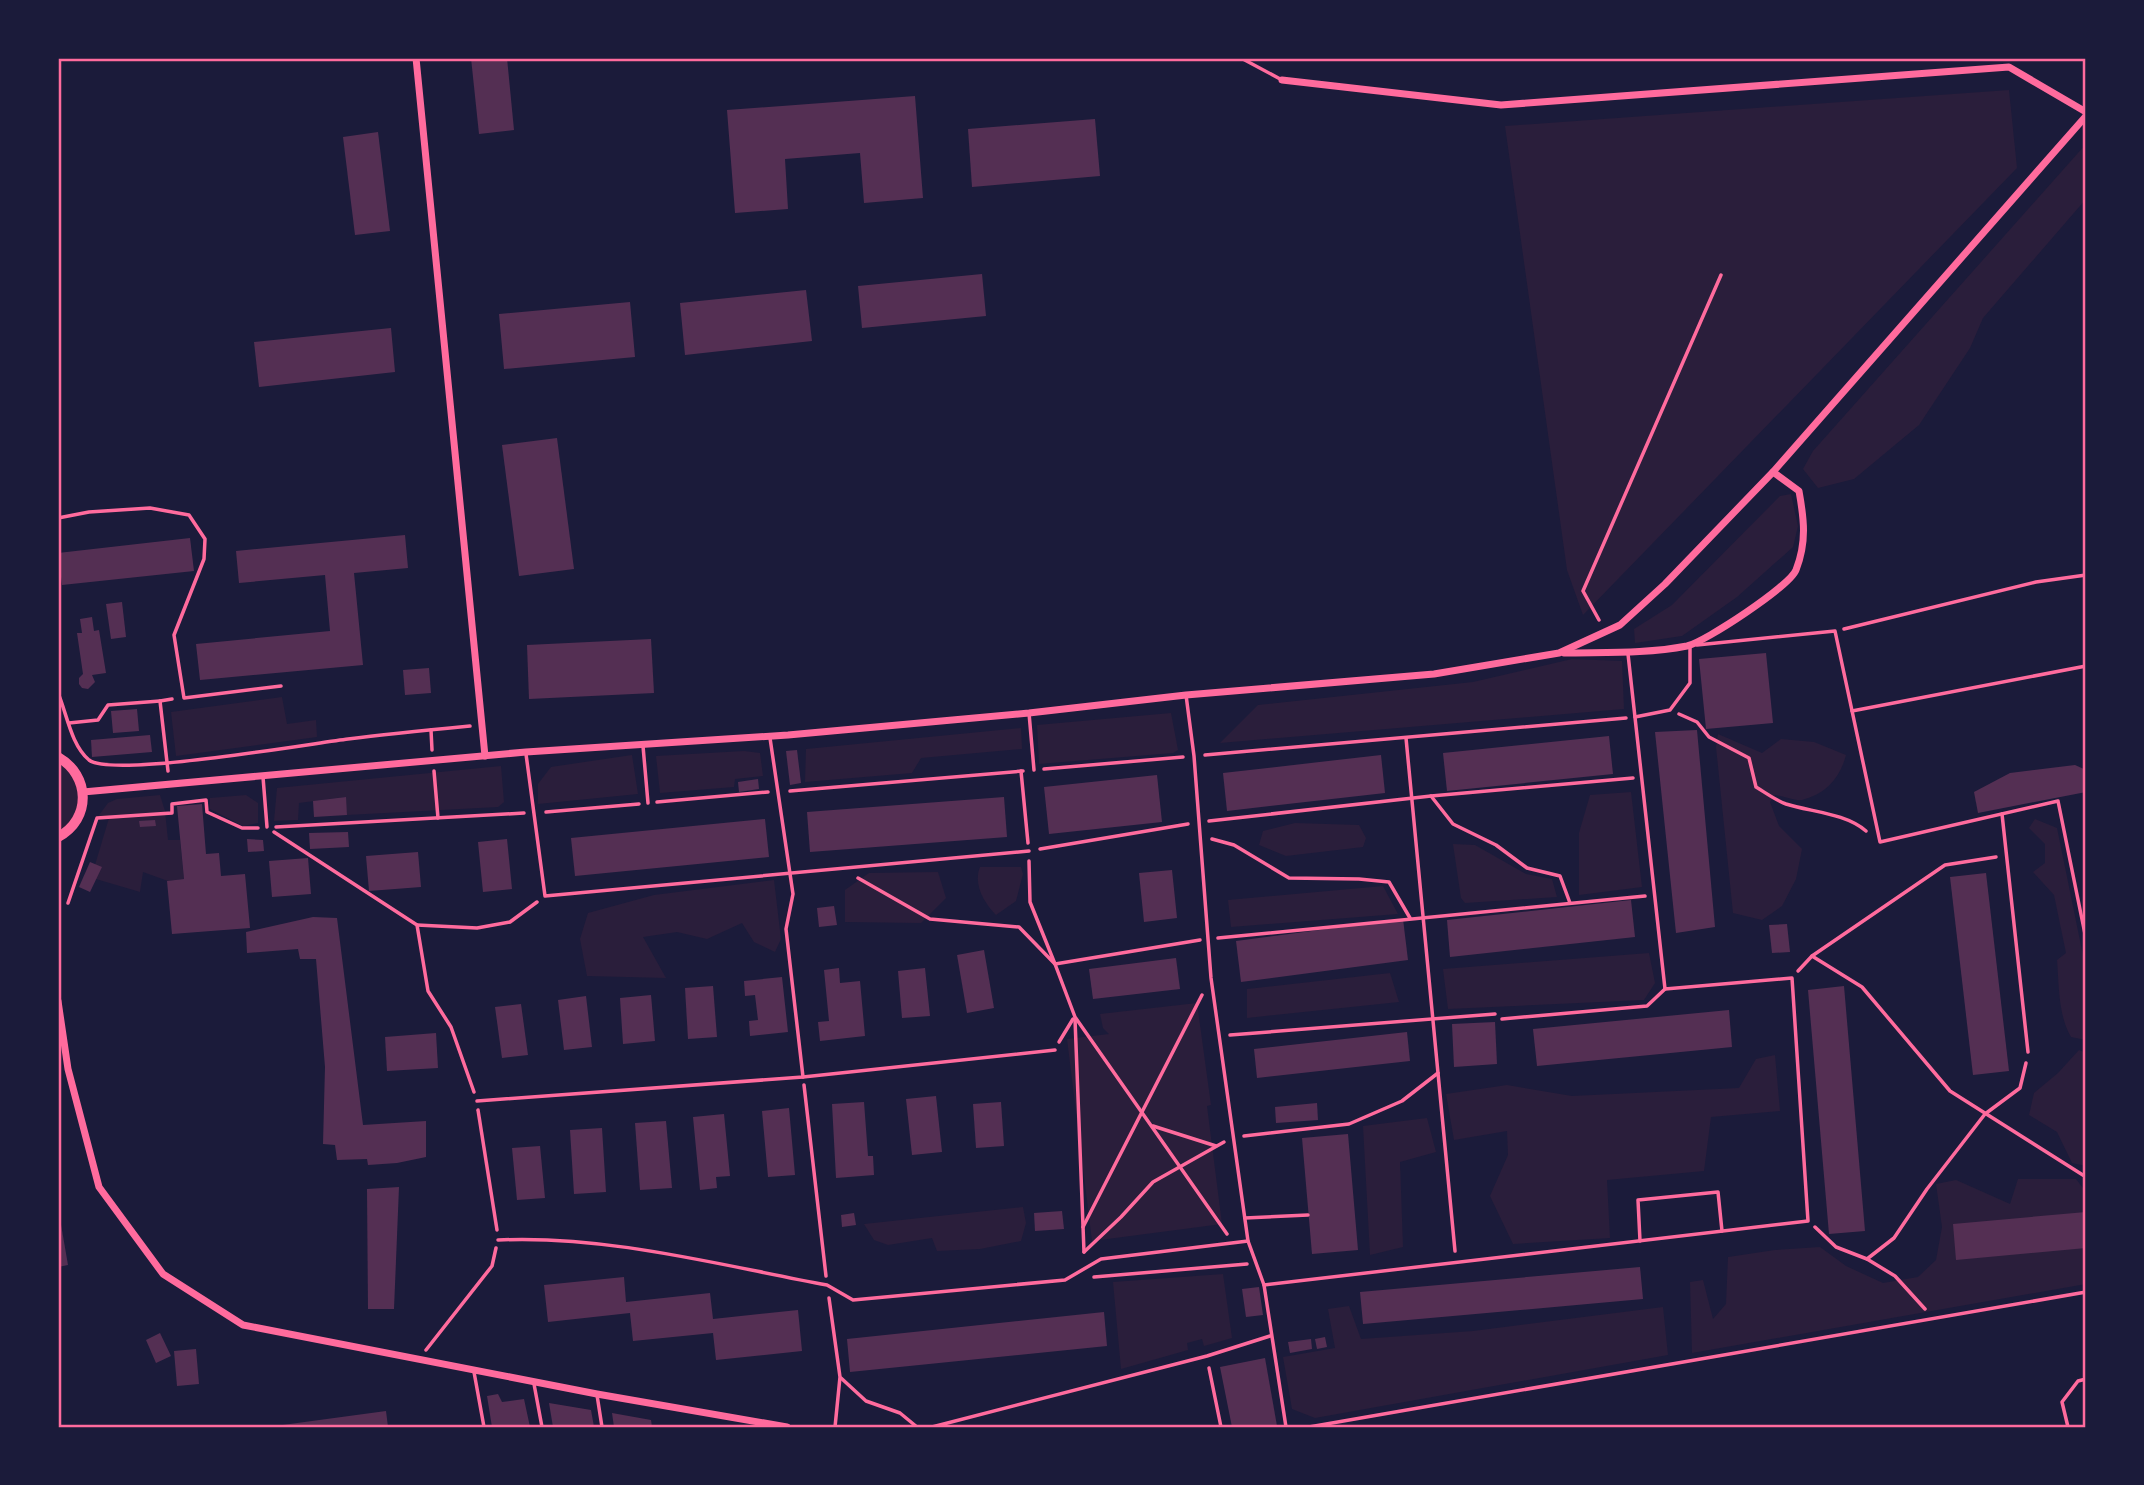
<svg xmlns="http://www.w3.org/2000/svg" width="2144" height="1485" viewBox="0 0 2144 1485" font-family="Spectral,serif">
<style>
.green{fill:#2a1e3b}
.building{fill:#542f53}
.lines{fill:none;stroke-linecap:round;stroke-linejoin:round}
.path{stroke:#ff6b9d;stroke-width:3.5}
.service{stroke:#ff6b9d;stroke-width:3.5}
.minor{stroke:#ff6b9d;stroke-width:7}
.tertiary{stroke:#ff6b9d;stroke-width:10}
.neatline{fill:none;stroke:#ff6b9d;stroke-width:2.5}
</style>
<rect width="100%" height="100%" fill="#1b1b3a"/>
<g class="green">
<polygon points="2009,90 2017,168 1583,615 1567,570 1505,126"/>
<polygon points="2086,144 2086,199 1983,318 1970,348 1919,425 1854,479 1818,488 1803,469 1813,451"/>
<polygon points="1791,494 1798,526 1793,547 1737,597 1682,636 1635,643 1634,629 1672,605 1780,496"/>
<polygon points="1572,659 1622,661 1624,709 1220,743 1258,705 1473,682"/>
<polygon points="282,697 287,724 316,720 317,737 176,756 171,712"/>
<polygon points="1171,713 1178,750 1173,753 1039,764 1037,725"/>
<polygon points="1021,728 1022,749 921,758 912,773 805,782 806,749"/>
<path d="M1718 734 1762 753 1781 739 1814 742 1846 755C1840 778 1826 794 1802 800 1795 801 1783 796 1775 795L1770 802 1779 826 1802 849 1796 879 1782 906 1762 920 1733 913 1716 747Z"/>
<polygon points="744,751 760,753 763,776 735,779 734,787 660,793 656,756"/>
<polygon points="632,755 638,794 538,804 538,784 551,767"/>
<polygon points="58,757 71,766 82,807 58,837"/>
<polygon points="501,766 504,802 498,807 347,815 345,797 299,803 298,820 274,821 277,788"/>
<polygon points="1631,792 1642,887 1579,895 1579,833 1590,795"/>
<polygon points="160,795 165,811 168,840 180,840 184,879 168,881 143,872 140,892 96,879 95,865 109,818 97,818 108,803 117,799"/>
<polygon points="246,795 258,803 258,823 243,826 210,809 210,798"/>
<path d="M2035 819 2057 828 2086 970V1040L2071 1037C2058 1015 2059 984 2057 960L2066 953 2054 895 2033 872 2045 863V844L2029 828Z"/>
<polygon points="1295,823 1359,825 1366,838 1363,847 1286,856 1259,845 1263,831"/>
<polygon points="1453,844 1475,845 1526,874 1552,879 1557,897 1465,903 1461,898"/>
<path d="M980 867H1021L1023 874 1016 901 996 915C984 903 973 884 980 867Z"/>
<polygon points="938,872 946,898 921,923 845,922 845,890 869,873"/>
<polygon points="774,880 781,939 775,952 754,942 742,923 707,939 677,932 643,937 666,978 587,976 580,939 588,913 654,895"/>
<polygon points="1383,886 1398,914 1231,927 1228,900"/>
<polygon points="1649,953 1655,983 1644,1000 1448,1009 1443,969"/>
<polygon points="1390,973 1399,1002 1247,1018 1247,989"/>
<polygon points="1197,1003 1211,1105 1207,1106 1222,1224 1092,1241 1067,1039 1109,1034 1103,1028 1100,1014"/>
<polygon points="2079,1050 2086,1053 2086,1166 2072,1163 2057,1132 2029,1115 2034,1093 2058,1073"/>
<polygon points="1775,1055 1780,1111 1711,1117 1704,1171 1607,1180 1610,1238 1513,1244 1490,1196 1508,1155 1507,1131 1454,1140 1446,1094 1507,1085 1572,1096 1739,1088 1756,1059"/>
<polygon points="1427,1118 1436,1152 1400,1162 1403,1247 1370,1255 1363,1126"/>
<polygon points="2018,1179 2076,1179 2086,1192 2086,1284 1692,1353 1690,1282 1703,1280 1713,1319 1726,1304 1728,1257 1775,1250 1820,1247 1846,1266 1883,1283 1918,1277 1936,1260 1942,1227 1936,1184 1956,1180 2010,1204"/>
<polygon points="1023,1207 1026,1223 1021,1241 980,1249 937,1251 932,1238 888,1245 874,1240 864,1224"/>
<polygon points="1223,1274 1232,1338 1204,1346 1202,1339 1187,1343 1188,1350 1121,1369 1113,1282"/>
<polygon points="1349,1306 1361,1339 1473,1331 1663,1307 1668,1355 1315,1418 1292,1409 1283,1357 1335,1348 1328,1309"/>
</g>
<g class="building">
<polygon points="471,58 507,58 514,130 479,134"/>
<polygon points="915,96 923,198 864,203 860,153 785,159 788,209 735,213 727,110"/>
<polygon points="1095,119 1100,176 972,187 968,129"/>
<polygon points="378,132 390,231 355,235 343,137"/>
<polygon points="982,274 986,316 862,328 858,286"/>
<polygon points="806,290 812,341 685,355 680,303"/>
<polygon points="630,302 635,357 504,369 499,314"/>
<polygon points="391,328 395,372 259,387 254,342"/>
<polygon points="557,438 574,569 519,576 502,445"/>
<polygon points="405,535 408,568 354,573 363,665 200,680 196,644 330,631 325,575 239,583 236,551"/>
<polygon points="190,538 194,571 62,585 58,553"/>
<polygon points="122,602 126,637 111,639 106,604"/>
<polygon points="92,617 94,631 99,630 106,673 92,675 95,682 88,689 82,688 79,684 79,678 83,674 77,633 82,633 80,619"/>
<polygon points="651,639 654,693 529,699 527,645"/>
<polygon points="1766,653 1773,723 1706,729 1699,659"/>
<polygon points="429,668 431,693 405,695 403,670"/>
<polygon points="137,709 139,731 113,733 111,711"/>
<polygon points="1697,730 1715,927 1676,933 1655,732"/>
<polygon points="150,735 152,752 92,757 91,740"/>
<polygon points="1609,736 1613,774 1447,791 1443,753"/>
<polygon points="797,750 801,783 790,785 786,751"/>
<polygon points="1381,755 1385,793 1227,811 1223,773"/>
<polygon points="2075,765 2086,770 2086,792 1978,813 1974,792 2010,773"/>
<polygon points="1157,775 1162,822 1049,834 1044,787"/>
<polygon points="758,779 759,789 739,792 738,782"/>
<polygon points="346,797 347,815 314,817 313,801"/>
<polygon points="1004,797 1007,837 810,852 807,812"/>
<polygon points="202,804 206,854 219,853 221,876 245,874 250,928 172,934 167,881 184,879 177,806"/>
<polygon points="765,819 769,857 575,876 571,838"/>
<polygon points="155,820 156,826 140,827 139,821"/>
<polygon points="348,832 349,847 310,849 309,833"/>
<polygon points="247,839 263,840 264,851 248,852"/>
<polygon points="507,839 512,889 483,892 478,842"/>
<polygon points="418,852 421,887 369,891 366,856"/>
<polygon points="308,858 311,894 272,897 269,861"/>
<polygon points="90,862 102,867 90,892 79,887"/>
<polygon points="1172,870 1177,918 1144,922 1139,873"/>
<polygon points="1986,873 2009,1071 1973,1075 1950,877"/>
<polygon points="1631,900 1635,937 1450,957 1447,920"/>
<polygon points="834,906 837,925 819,927 817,908"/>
<polygon points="313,917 337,918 363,1125 426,1121 426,1157 397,1163 368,1165 367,1159 337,1160 335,1145 323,1144 325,1067 316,959 300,959 298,949 247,953 246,932"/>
<polygon points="1403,919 1408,960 1241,982 1236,941"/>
<polygon points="1787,924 1790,952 1772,953 1769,925"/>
<polygon points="984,950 994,1008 967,1013 957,955"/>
<polygon points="1176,958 1180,989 1093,999 1089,969"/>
<polygon points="839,968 840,983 860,981 865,1036 820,1041 818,1022 829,1021 824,970"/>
<polygon points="925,968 930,1016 902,1018 898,971"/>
<polygon points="782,977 788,1032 750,1036 749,1021 758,1020 755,995 745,996 744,981"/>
<polygon points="713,986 717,1037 688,1039 685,988"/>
<polygon points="1844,986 1865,1231 1829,1234 1808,990"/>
<polygon points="651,995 655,1041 623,1044 620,998"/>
<polygon points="586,996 592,1047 564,1050 558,1000"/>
<polygon points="521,1004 528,1055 502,1058 495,1007"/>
<polygon points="1729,1010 1732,1047 1537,1066 1533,1029"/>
<polygon points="1495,1022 1497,1064 1454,1067 1452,1024"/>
<polygon points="1407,1032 1410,1061 1257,1078 1254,1049"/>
<polygon points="436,1033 438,1068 387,1071 385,1037"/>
<polygon points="936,1096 942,1152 912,1155 906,1099"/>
<polygon points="864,1102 868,1156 873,1156 874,1175 836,1178 832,1104"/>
<polygon points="1001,1102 1004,1146 976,1148 973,1104"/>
<polygon points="1317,1103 1318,1120 1276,1123 1275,1107"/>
<polygon points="789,1108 795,1175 768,1177 762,1111"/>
<polygon points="724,1114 730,1176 716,1177 717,1188 700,1190 693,1117"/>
<polygon points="666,1121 672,1188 640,1190 635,1123"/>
<polygon points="602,1128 606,1192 574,1194 570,1130"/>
<polygon points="1348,1134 1358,1250 1312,1254 1302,1138"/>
<polygon points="540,1146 545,1198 517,1200 512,1148"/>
<polygon points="399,1187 394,1309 368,1309 367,1189"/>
<polygon points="58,1207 68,1265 58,1267"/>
<polygon points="1062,1211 1064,1229 1035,1231 1034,1213"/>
<polygon points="2086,1212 2086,1248 1956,1260 1953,1224"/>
<polygon points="854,1213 856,1225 842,1227 841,1215"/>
<polygon points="1640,1267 1643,1299 1363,1324 1360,1292"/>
<polygon points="624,1277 626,1302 710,1293 713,1319 798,1310 802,1351 716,1360 713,1333 633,1341 630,1313 548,1322 544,1285"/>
<polygon points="1259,1287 1263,1315 1246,1317 1242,1289"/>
<polygon points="1104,1312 1107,1346 850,1372 847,1339"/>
<polygon points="160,1333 171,1356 156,1363 146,1340"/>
<polygon points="1325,1337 1327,1347 1317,1349 1315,1339"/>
<polygon points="1311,1339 1312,1349 1290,1353 1288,1342"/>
<polygon points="196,1349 199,1384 177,1386 174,1351"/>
<polygon points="1265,1358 1277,1426 1232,1427 1220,1367"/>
<polygon points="498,1394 502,1402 524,1399 530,1427 492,1427 487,1396"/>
<polygon points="549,1403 591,1410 594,1427 553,1427"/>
<polygon points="386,1411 388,1427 275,1427 275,1426"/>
<polygon points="612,1413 651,1420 652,1427 614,1427"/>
</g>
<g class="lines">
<g class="path">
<polyline points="1599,620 1583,591 1721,275"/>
<polyline points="1844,629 2036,582 2086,575"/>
<path d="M58 693C67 714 71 745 89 760 112 778 308 744 348 739 388 734 429 730 470 726"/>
<path d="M1679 714 1697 722 1709 737 1749 758 1756 787C1766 793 1775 800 1786 804 1811 812 1845 813 1866 831"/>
<polyline points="69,723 98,720 108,705 160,701"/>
<polyline points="431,730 432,750"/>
<polyline points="1406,738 1455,1251"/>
<polyline points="1205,755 1626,718"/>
<polyline points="1044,769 1183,757"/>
<polyline points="168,771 160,701 172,699"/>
<polyline points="434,771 438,818"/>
<polyline points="1021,771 1028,843"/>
<polyline points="790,791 1023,771"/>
<polyline points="1431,796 1453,824 1496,845 1527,868 1560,876 1570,903"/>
<polyline points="657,802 768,792"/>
<polyline points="546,812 639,804"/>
<polyline points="1209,821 1431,796 1633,778"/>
<polyline points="276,827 524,813"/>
<polyline points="274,832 417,925 428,991 451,1027 474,1092"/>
<polyline points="1212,839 1234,845 1289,878 1359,879 1389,882 1410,918"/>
<polyline points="1040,849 1188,824"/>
<polyline points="1029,861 1030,902 1055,964 1200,940"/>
<polyline points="858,878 930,919 1019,927 1055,964 1075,1017 1227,1234"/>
<polyline points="68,903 97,818 172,813 172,804 206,800 207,812 242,828 258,828"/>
<polyline points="417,925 477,928 510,922 537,902"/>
<polyline points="1218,938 1645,896"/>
<polyline points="1812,956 1862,987 1950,1091 2086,1177"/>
<polyline points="1798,971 1812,956 1945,865 1996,857"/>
<polyline points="1075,1019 1084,1252"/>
<polyline points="1230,1035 1495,1014"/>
<polyline points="1059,1042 1073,1019"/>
<polyline points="804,1085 826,1276"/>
<polyline points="478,1110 497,1230"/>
<polyline points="1153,1126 1216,1146"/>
<polyline points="1244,1136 1349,1124 1402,1101 1438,1073"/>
<polyline points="1083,1227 1202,995"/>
<polyline points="1815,1227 1836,1247 1867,1259 1895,1276 1925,1309"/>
<polyline points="1084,1252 1121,1217 1153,1182 1224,1142"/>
<polyline points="1867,1259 1894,1238 1927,1189 1985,1114 2020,1088 2026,1063"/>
<polyline points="1094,1277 1247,1264"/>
<polyline points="829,1298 840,1377 835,1427"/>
<polyline points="426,1350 492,1266 496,1248"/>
<polyline points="1209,1368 1221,1427"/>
<polyline points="841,1378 866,1401 900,1413 917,1427"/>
</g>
<g class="service">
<polyline points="1241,58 1282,80"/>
<polyline points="58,518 89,512 150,508 189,515 205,539 204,559 174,635 184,698 281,686"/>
<polyline points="1697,645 1835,631 1880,842 2058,801 2086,939"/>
<polyline points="1186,695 1194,756 1211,978 1248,1241 1264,1285 1286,1427"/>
<polyline points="1852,711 2086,666"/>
<polyline points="1029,713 1034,770"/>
<polyline points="1635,717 1670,710 1690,683 1690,646"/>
<polyline points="770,738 793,894 786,929 803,1077"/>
<polyline points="643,746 648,803"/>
<polyline points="526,754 545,896 1029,851"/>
<polyline points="263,777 267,827"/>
<polyline points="2002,814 2028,1052"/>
<polyline points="1502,1019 1647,1006 1665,989"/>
<polyline points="477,1101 803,1077 1055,1050"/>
<polyline points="1245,1218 1308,1215"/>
<path d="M498 1240C608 1235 719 1265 827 1285L853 1300 1065 1280 1101 1259 1248 1241"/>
<polyline points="1640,1241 1638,1200 1718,1192 1722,1231"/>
<polyline points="1264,1285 1808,1221 1792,978 1665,989 1628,654"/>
<polyline points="474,1372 484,1427"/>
<polyline points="534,1384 542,1427"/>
<polyline points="597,1395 602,1427"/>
<polyline points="932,1427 1207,1356 1270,1336"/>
<polyline points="1309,1427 2086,1292"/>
<polyline points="2068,1427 2062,1402 2078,1381 2086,1379"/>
</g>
<g class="minor">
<polyline points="416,58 485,756"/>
<polyline points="1282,80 1501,105 2009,67 2086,112"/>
<path d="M1564 653C1604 652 1646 654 1687 646 1705 642 1790 586 1796 570 1807 542 1804 519 1799 491L1773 472"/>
<polyline points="83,792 526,752 788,735 1029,713 1186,695 1434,674 1559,653 1620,625 1665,584 1773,472 2086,116"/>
<polyline points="58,1001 68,1069 99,1187 163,1274 243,1325 597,1394 787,1427"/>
</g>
<path class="tertiary" d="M58 757C90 775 92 819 58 837"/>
</g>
<rect width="2144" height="1485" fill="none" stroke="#1b1b3a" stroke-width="119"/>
<rect x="60" y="60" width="2024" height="1366" class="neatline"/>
</svg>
